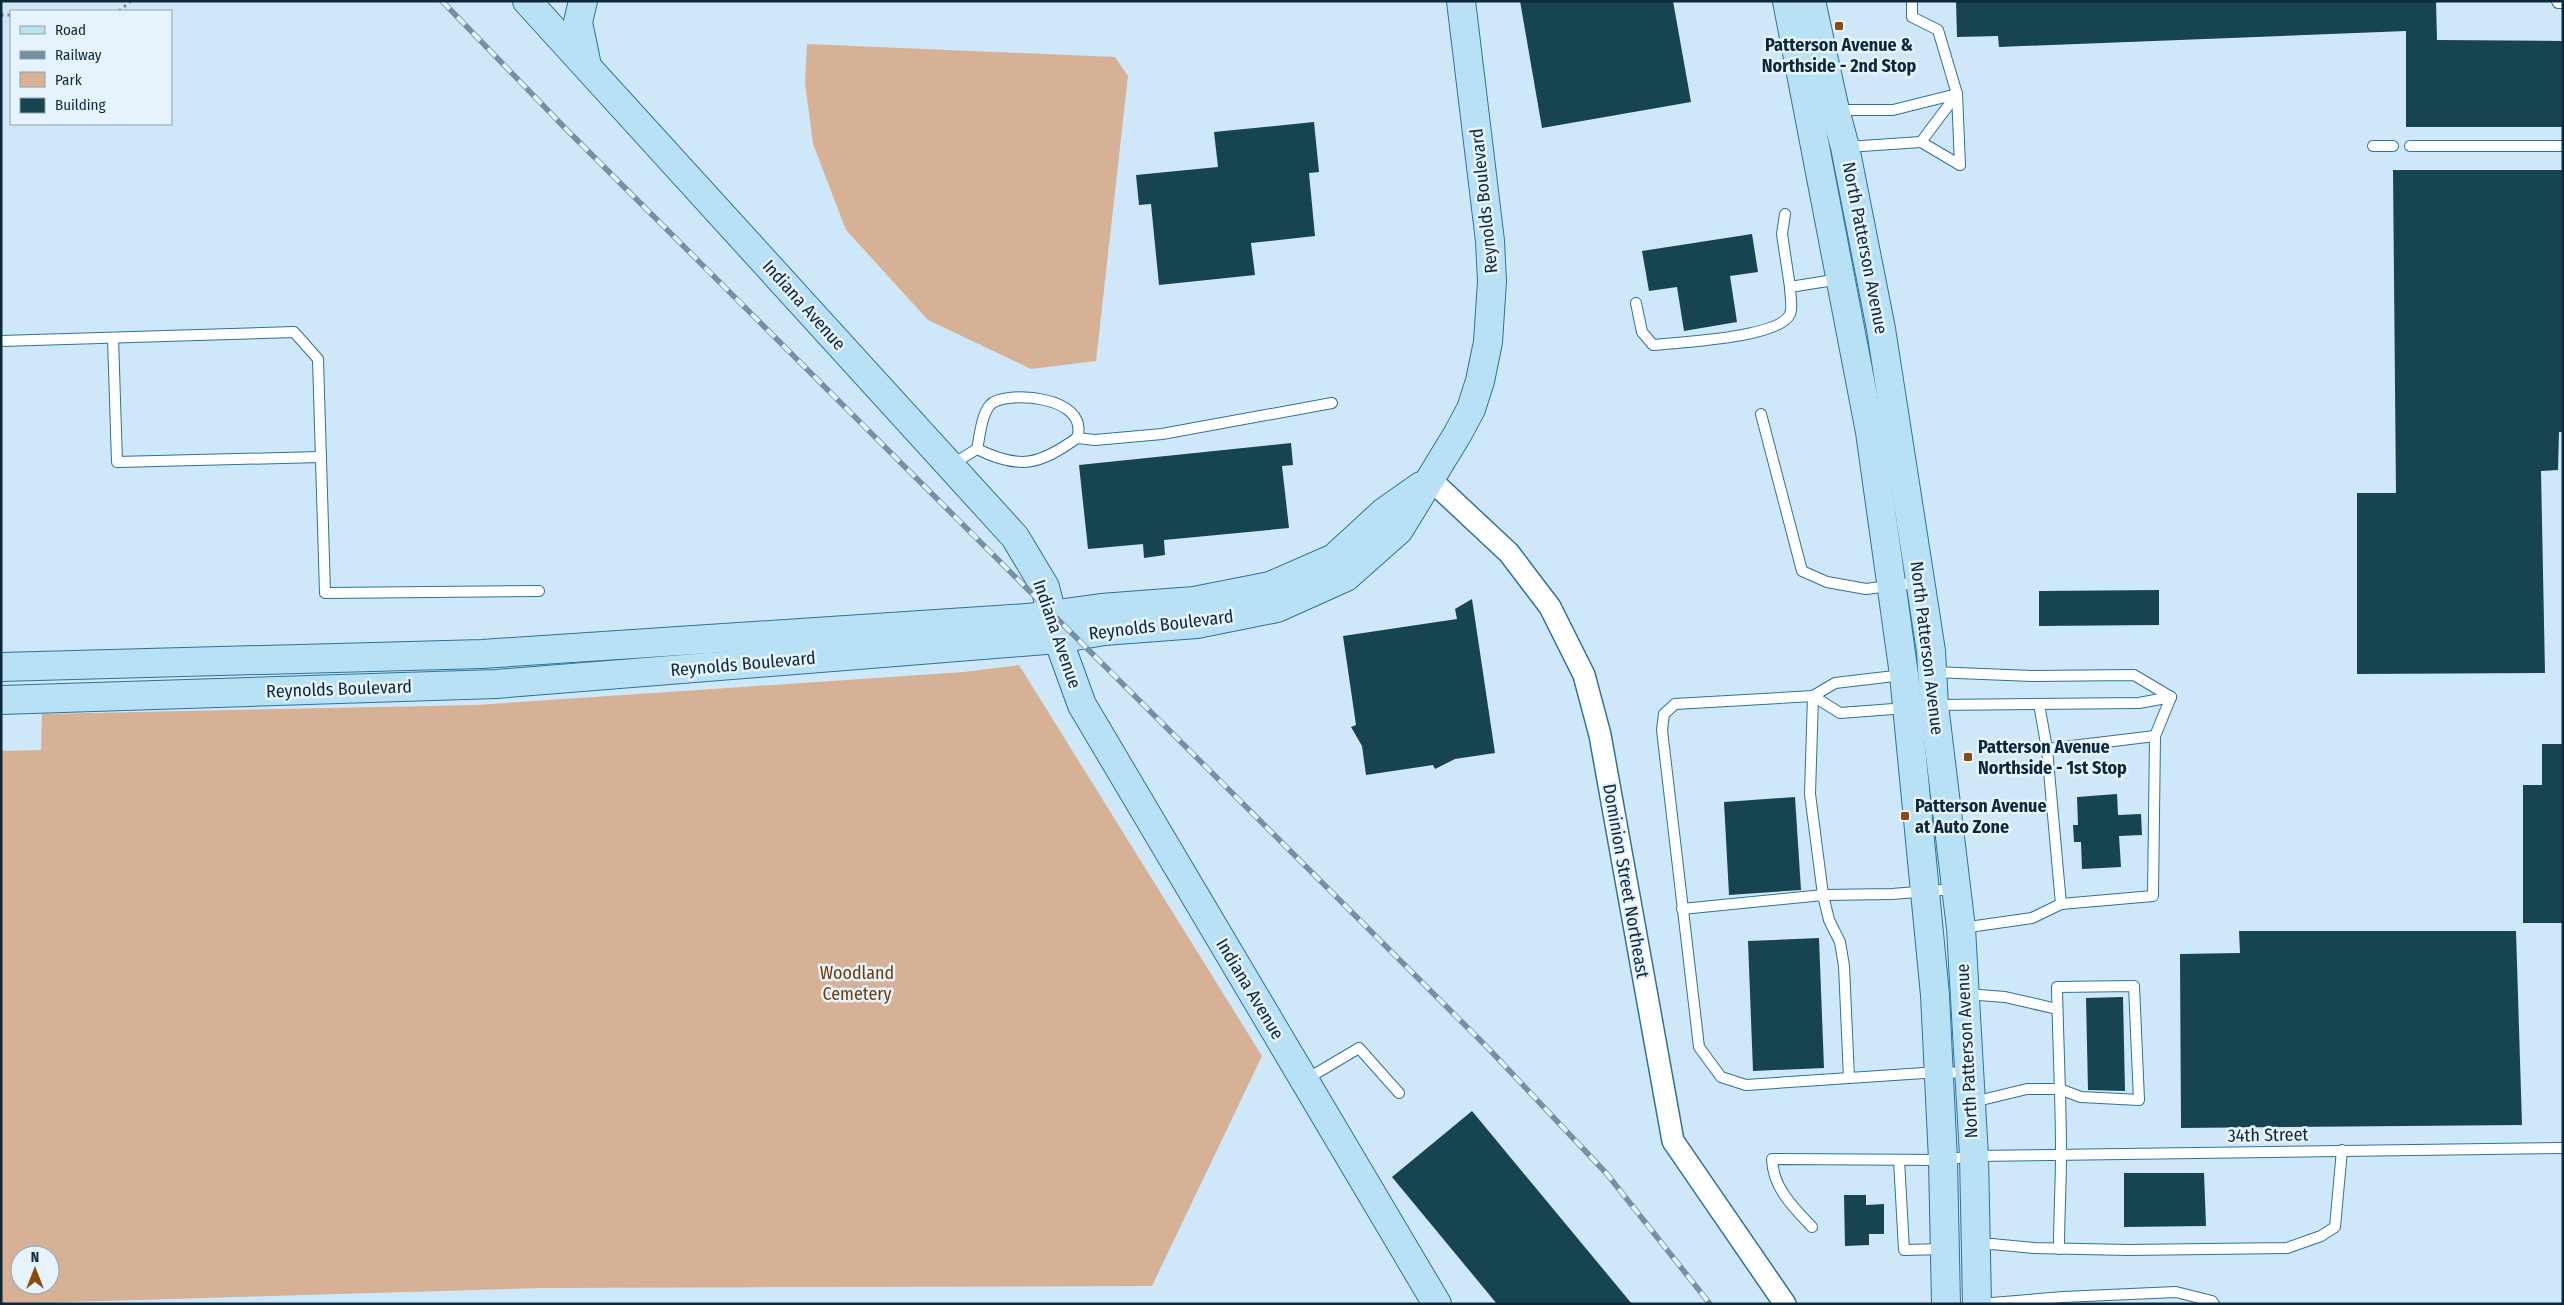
<svg xmlns="http://www.w3.org/2000/svg" width="2564" height="1305" viewBox="0 0 2564 1305" font-family="'Fira Sans Condensed',sans-serif">
<style>
.green{fill:#d6b196;fill-rule:evenodd}
.building{fill:#164451}
.lines{fill:none;stroke-linecap:round;stroke-linejoin:round}
.lane-casing{stroke:#2d729a;stroke-width:12}
.street-casing{stroke:#2d729a;stroke-width:24}
.secondary-casing{stroke:#2d729a;stroke-width:30}
.path{stroke:#6e8a9b;stroke-width:3;stroke-dasharray:2.5 4;stroke-linecap:butt}
.lane{stroke:#fff;stroke-width:10}
.street{stroke:#fff;stroke-width:21}
.secondary{stroke:#b8e1f5;stroke-width:28}
.rail-casing{stroke:#7590a2;stroke-width:5.5}
.rail{stroke:#e6f3fc;stroke-width:4;stroke-dasharray:11;stroke-linecap:butt}
.poi-dot{fill:#8a4c0e;stroke:#e6f3fc;stroke-width:2}
.labels{text-anchor:middle;stroke-width:5;stroke-linejoin:round;paint-order:stroke}
.poi-label{font-size:18px;font-weight:bold;fill:#0c293a;stroke:#e6f3fc;text-anchor:start}
.street-label{font-size:18px;fill:#0c293a;stroke:#e6f3fc}
.park-label{font-size:18px;fill:#703c06;stroke:#e6f3fc}
</style>
<rect width="100%" height="100%" fill="#cee8fa"/>
<g class="green">
<polygon points="807,44 1115,57 1128,76 1096,361 1031,369 928,320 846,230 813,144 805,83"/>
<path d="M1019 665 1262 1056 1152 1286 541 1288 1 1304V751L41 750 42 714 476 705 964 672ZM20 1255H50V1285H20Z"/>
</g>
<g class="building">
<polygon points="1520,1 1673,1 1691,102 1542,128"/>
<polygon points="1956,1 2436,1 2437,40 2563,41 2563,127 2406,127 2406,31 1999,47 1998,36 1957,37"/>
<polygon points="1314,122 1319,172 1309,173 1315,236 1251,243 1255,275 1159,285 1151,204 1139,205 1136,175 1218,167 1214,132"/>
<polygon points="2393,170 2563,170 2563,432 2559,432 2558,470 2541,471 2545,673 2357,674 2357,493 2396,493"/>
<polygon points="1752,234 1758,272 1730,276 1737,322 1684,331 1677,287 1649,291 1642,251"/>
<polygon points="1291,443 1293,465 1282,466 1289,528 1164,540 1165,555 1144,558 1143,544 1088,549 1079,465"/>
<polygon points="2159,590 2159,625 2039,626 2039,591"/>
<polygon points="1472,599 1495,753 1455,759 1435,769 1433,765 1366,775 1362,746 1351,727 1356,725 1343,636 1457,619 1455,609"/>
<polygon points="2542,744 2563,744 2563,923 2523,923 2523,785 2542,785"/>
<polygon points="2117,794 2118,815 2141,814 2142,835 2119,836 2121,867 2082,869 2081,842 2074,842 2073,825 2078,825 2077,797"/>
<polygon points="1795,797 1801,890 1729,895 1724,802"/>
<polygon points="2239,931 2516,931 2522,1125 2181,1128 2180,954 2240,953"/>
<polygon points="1819,938 1824,1068 1753,1071 1748,941"/>
<polygon points="2123,997 2125,1091 2088,1090 2086,998"/>
<polygon points="1472,1111 1632,1304 1497,1304 1392,1177"/>
<polygon points="2124,1173 2204,1173 2206,1226 2124,1227"/>
<polygon points="1844,1195 1866,1195 1866,1205 1884,1204 1884,1234 1869,1234 1869,1245 1845,1246"/>
</g>
<g class="lines">
<g class="lane-casing">
<g id="lane">
<polyline points="1912,1 1912,17 1938,30 1957,94 1960,165"/>
<polyline points="2557,1 2558,3 2563,3"/>
<polyline points="1837,110 1893,110 1957,94"/>
<polyline points="1921,142 1957,94"/>
<polyline points="2373,146 2393,146"/>
<polyline points="2410,146 2563,146"/>
<polyline points="1847,147 1921,142 1960,165"/>
<polyline points="1785,214 1782,234 1790,287"/>
<path d="M1636 303 1642 332 1653 345C1679 342 1780 338 1790 314 1793 308 1790 295 1790 287L1840 279"/>
<polyline points="113,338 117,462 321,457"/>
<polyline points="1,341 294,332 318,359 325,593 539,591"/>
<polyline points="1761,414 1802,571 1827,582 1866,589 1920,582"/>
<polyline points="1077,438 1095,440 1162,434 1332,403"/>
<path d="M951 465 977 449C980 436 981 416 990 405 1003 390 1091 395 1077 438 1039 465 1020 470 977 449"/>
<polyline points="1933,672 2032,676 2134,675 2171,697"/>
<polyline points="1903,675 1835,683 1813,696 1675,704 1664,714 1662,730 1699,1047 1721,1077 1746,1085 1939,1072 1967,1073"/>
<polyline points="1813,696 1810,794 1823,895 1829,920 1840,942 1844,966 1849,1078"/>
<polyline points="1813,696 1840,713 1907,708"/>
<polyline points="2039,704 2047,749 2061,904"/>
<polyline points="1936,705 2139,703 2171,697"/>
<polyline points="2047,749 2155,736"/>
<polyline points="1682,909 1823,895 1892,894 1955,889"/>
<polyline points="1962,928 2032,918 2061,904 2153,896 2155,736 2171,697"/>
<polyline points="1966,994 2005,997 2057,1009"/>
<polyline points="1305,1080 1359,1048 1399,1093"/>
<path d="M1973 1102 2027 1089H2059L2081 1097 2139 1100 2134 986 2057 987C2058 1042 2061 1098 2061 1153 2061 1185 2059 1217 2059 1249"/>
<polyline points="1899,1160 1904,1250 1945,1249"/>
<path d="M1812 1227C1793 1207 1773 1188 1772 1159L1943 1160 1974 1156 2563 1148"/>
<polyline points="1977,1246 1992,1244 2034,1248 2128,1250 2287,1248 2321,1236 2335,1227 2342,1150"/>
<polyline points="1980,1304 2063,1297 2176,1292 2212,1301 2214,1304"/>
</g>
</g>
<g class="street-casing">
<polyline id="street" points="1431,480 1509,553 1550,607 1584,675 1600,735 1673,1141 1785,1304"/>
</g>
<g class="secondary-casing">
<g id="secondary">
<polyline points="527,1 1015,537 1045,587 1058,639 1082,705 1437,1304"/>
<polyline points="583,1 578,22 587,66"/>
<polyline points="1787,1 1870,432 1904,675 1935,995 1943,1160 1946,1304"/>
<polyline points="1811,1 1835,110 1845,147 1881,329 1931,651 1934,705 1961,928 1974,1156 1977,1304"/>
<polyline points="1,667 482,654 1027,618 1101,608 1194,601 1270,586 1334,558 1384,512 1421,486"/>
<polyline points="1,700 496,684 1058,639 1104,631 1197,624 1277,608 1346,577 1399,530 1457,435 1471,409 1480,381 1488,342 1492,281 1490,241 1461,1"/>
</g>
</g>
<g class="path">
<polyline points="119,11 131,1"/>
<polyline points="1,15 11,15"/>
</g>
<use href="#lane" class="lane"/>
<use href="#street" class="street"/>
<use href="#secondary" class="secondary"/>
<g class="rail-casing">
<polyline id="rail" points="442,1 564,127 1487,1047 1607,1174 1710,1304"/>
</g>
<use href="#rail" class="rail"/>
</g>
<g class="poi-dot">
<rect x="1834" y="21" width="10" height="10" rx="2.5"/>
<rect x="1963" y="752" width="10" height="10" rx="2.5"/>
<rect x="1900" y="811" width="10" height="10" rx="2.5"/>
</g>
<g class="labels">
<g class="poi-label">
<text x="1839" y="51" text-anchor="middle">Patterson Avenue &amp;<tspan x="1839" dy="21">Northside - 2nd Stop</tspan></text>
<text x="1978" y="753">Patterson Avenue<tspan x="1978" dy="21">Northside - 1st Stop</tspan></text>
<text x="1915" y="812">Patterson Avenue<tspan x="1915" dy="21">at Auto Zone</tspan></text>
</g>
<g class="street-label">
<text transform="translate(1484 201) rotate(-96)" y="6">Reynolds Boulevard</text>
<text transform="translate(1865 248) rotate(79)" y="6">North Patterson Avenue</text>
<text transform="translate(804 305) rotate(48)" y="6">Indiana Avenue</text>
<text transform="translate(1161 625) rotate(-7)" y="6">Reynolds Boulevard</text>
<text transform="translate(1057 634) rotate(71)" y="6">Indiana Avenue</text>
<text transform="translate(1927 648) rotate(83)" y="6">North Patterson Avenue</text>
<text transform="translate(743 664) rotate(-5)" y="6">Reynolds Boulevard</text>
<text transform="translate(339 689) rotate(-2)" y="6">Reynolds Boulevard</text>
<text transform="translate(1626 881) rotate(80)" y="6">Dominion Street Northeast</text>
<text transform="translate(1250 989) rotate(59)" y="6">Indiana Avenue</text>
<text transform="translate(1967 1051) rotate(-93)" y="6">North Patterson Avenue</text>
<text transform="translate(2268 1135) rotate(-1)" y="6">34th Street</text>
</g>
<g class="park-label">
<text x="857" y="979">Woodland<tspan x="857" dy="21">Cemetery</tspan></text>
</g>
</g>
<rect width="2564" height="1305" fill="none" stroke="#0c293a" stroke-width="5"/>
<rect x="10" y="10" width="162" height="115" fill="#e6f3fc" stroke="#8fa2ae"/>
<rect x="20" y="26" width="25" height="8" fill="#b8e1f5" stroke="#8fa2ae"/>
<text x="55" y="35" font-size="15" fill="#0c293a">Road</text>
<rect x="20" y="51" width="25" height="8" fill="#7590a2" stroke="#8fa2ae"/>
<text x="55" y="60" font-size="15" fill="#0c293a">Railway</text>
<rect x="20" y="72" width="25" height="15" fill="#d6b196" stroke="#8fa2ae"/>
<text x="55" y="85" font-size="15" fill="#0c293a">Park</text>
<rect x="20" y="98" width="25" height="15" fill="#164451" stroke="#8fa2ae"/>
<text x="55" y="110" font-size="15" fill="#0c293a">Building</text>
<g transform="translate(35 1270)"><circle r="24" fill="#e6f3fc" stroke="#8fa2ae"/>
<path d="M0-4L9 19L0 12L-9 19Z" fill="#8a4c0e"/>
<text y="-8" font-size="14" font-weight="bold" text-anchor="middle" fill="#0c293a">N</text>
</g>
</svg>
